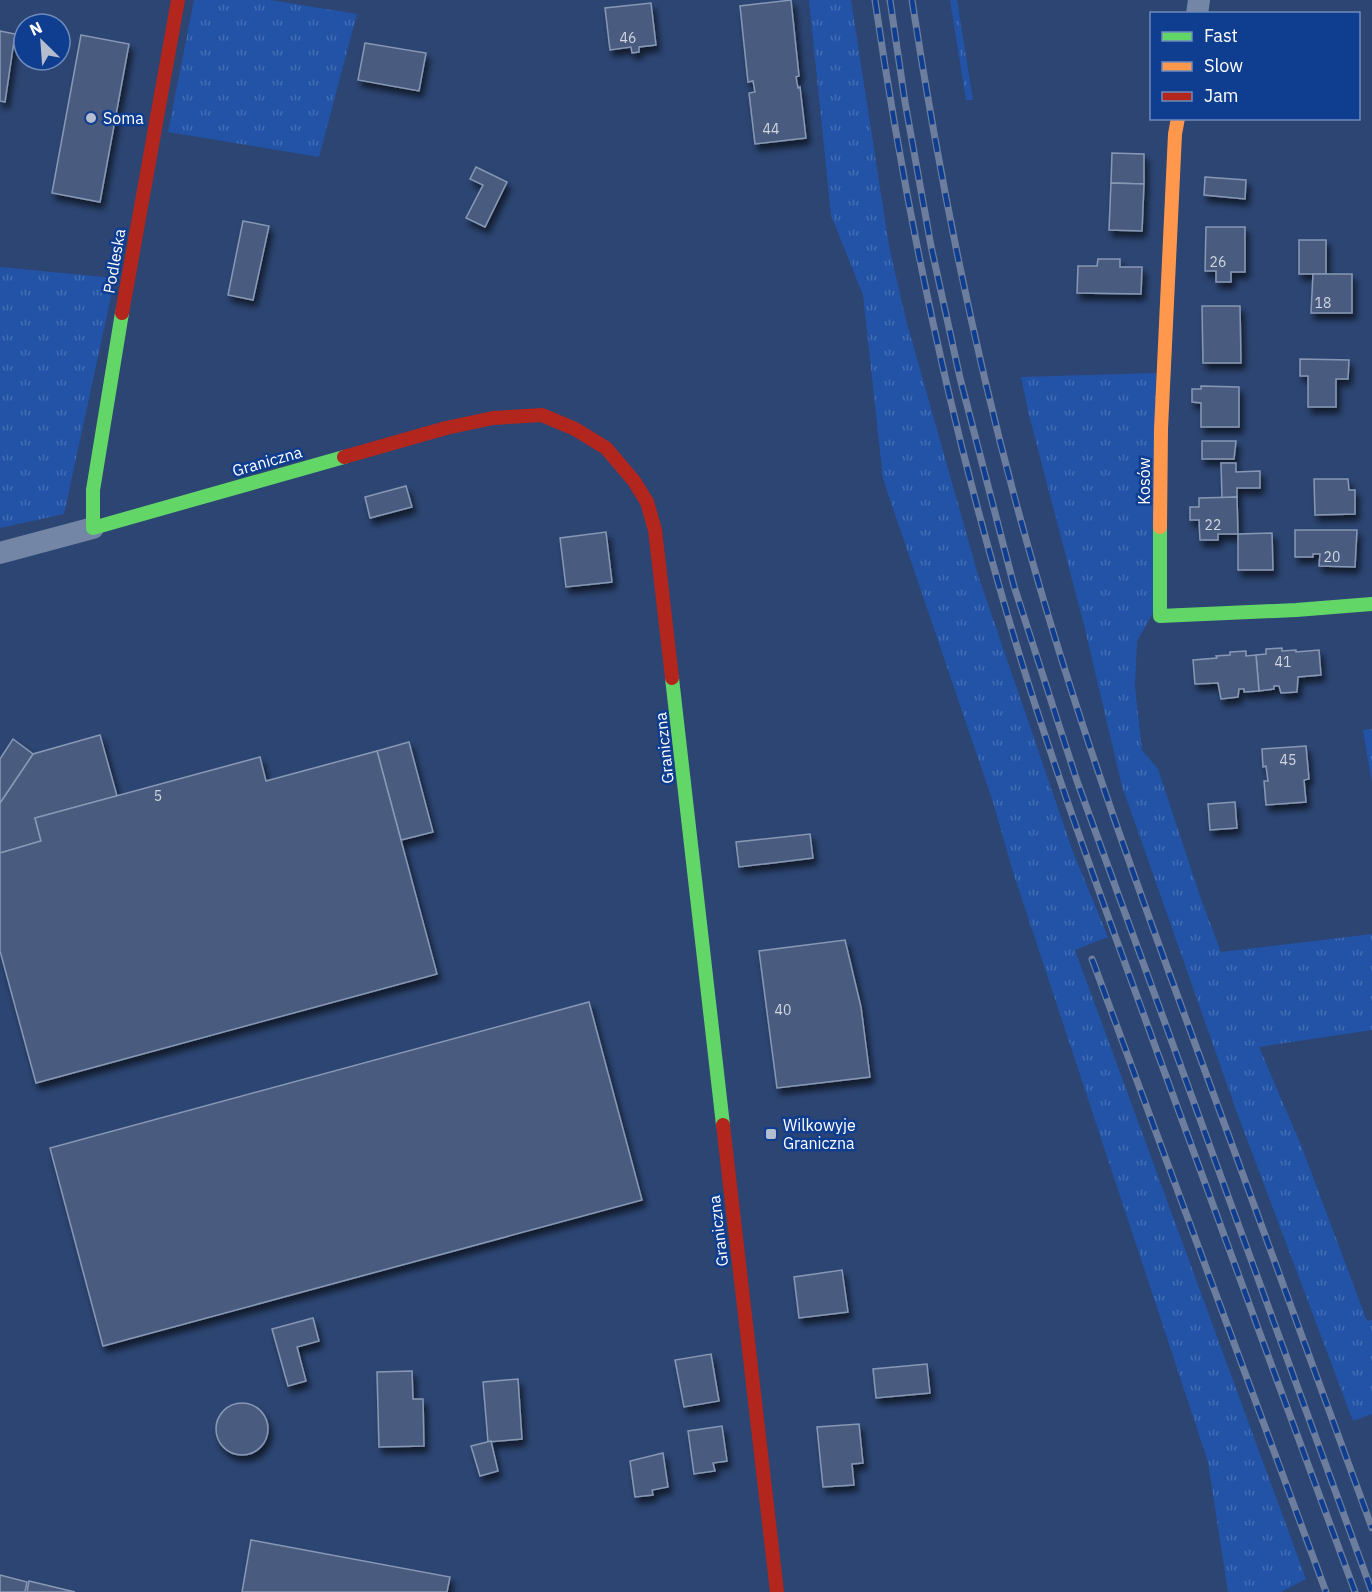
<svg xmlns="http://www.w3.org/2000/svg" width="1372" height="1592" viewBox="0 0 1372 1592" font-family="'IBM Plex Sans',sans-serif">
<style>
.grass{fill:url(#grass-tufts)}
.building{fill:#485c80;stroke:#8898b4;stroke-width:1.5;filter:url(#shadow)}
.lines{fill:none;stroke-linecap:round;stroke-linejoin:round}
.street{stroke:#7386a6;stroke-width:22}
.fast{stroke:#63d668;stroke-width:14}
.slow{stroke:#ff974d;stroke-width:14}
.jam{stroke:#b3261e;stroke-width:14}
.rail-casing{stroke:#6c7d9d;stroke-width:7}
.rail{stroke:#0f3d8f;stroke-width:4.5;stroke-dasharray:14;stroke-linecap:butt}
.poi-dot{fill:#b5bece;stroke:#0f3d8f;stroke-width:2}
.labels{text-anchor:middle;stroke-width:5;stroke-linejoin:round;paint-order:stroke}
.number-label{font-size:14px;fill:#d1d6df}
.poi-label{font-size:16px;fill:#fff;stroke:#0f3d8f;text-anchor:start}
.street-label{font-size:16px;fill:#fff;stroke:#0f3d8f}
</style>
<defs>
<pattern id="grass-tufts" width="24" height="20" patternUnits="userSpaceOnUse" patternTransform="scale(1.5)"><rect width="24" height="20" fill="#2253a7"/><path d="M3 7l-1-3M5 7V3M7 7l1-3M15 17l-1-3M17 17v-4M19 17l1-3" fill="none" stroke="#436db4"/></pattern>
<filter id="shadow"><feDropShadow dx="3.5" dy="6" stdDeviation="3" flood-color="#0009"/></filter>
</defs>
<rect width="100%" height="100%" fill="#2c4572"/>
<g class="grass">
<polygon points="194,0 270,0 357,14 319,157 168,132"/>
<polygon points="809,0 851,0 889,246 905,316 978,575 1073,852 1108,937 1075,950 1306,1579 1281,1592 1228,1592 1208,1462 1013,872 993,802 883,479 863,295 831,215"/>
<polygon points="950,0 957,0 973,100 966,100"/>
<polygon points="0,267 115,278 64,514 0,528"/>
<polygon points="1156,373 1153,613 1137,641 1135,687 1142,750 1158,769 1201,899 1221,952 1372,934 1372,1030 1259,1047 1301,1145 1367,1321 1372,1320 1372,1414 1353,1421 1236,1110 1122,786 1084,625 1029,415 1021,377"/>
<polygon points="1372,729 1372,783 1363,730"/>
</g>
<g class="building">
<polygon points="791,0 799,76 796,77 798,88 800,87 806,138 755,144 749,93 755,92 753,81 748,82 740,6"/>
<polygon points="651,3 656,45 639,47 639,52 632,53 631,47 610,50 605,8"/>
<polygon points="0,31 15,34 5,102 0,101"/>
<polygon points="81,35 129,44 100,202 52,193"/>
<polygon points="365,43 426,53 419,91 358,80"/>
<polygon points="1112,153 1144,154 1144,184 1111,183"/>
<polygon points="476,167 507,182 485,227 466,218 483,185 470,179"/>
<polygon points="1205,177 1246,180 1245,199 1204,195"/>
<polygon points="1111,183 1144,184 1142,231 1109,230"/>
<polygon points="243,221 269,226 253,300 228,295"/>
<polygon points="1206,227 1245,227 1245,272 1231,272 1231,282 1216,282 1216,271 1205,271"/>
<rect x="1299" y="240" width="27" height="34"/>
<polygon points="1098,259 1120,259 1120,267 1142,267 1141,294 1077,293 1078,266 1097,266"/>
<polygon points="1313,274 1352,274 1352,313 1311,313"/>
<polygon points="1202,306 1240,306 1241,363 1203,363"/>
<polygon points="1300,359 1349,360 1348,379 1336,379 1336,407 1308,407 1308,376 1300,376"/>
<polygon points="1201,386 1239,387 1239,427 1201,427 1201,403 1192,402 1192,389 1201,389"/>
<polygon points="1202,441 1236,441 1234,459 1202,459"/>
<polygon points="1221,463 1236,463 1236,472 1260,471 1260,488 1237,488 1237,497 1222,498"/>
<polygon points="1314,479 1348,479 1349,490 1355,490 1355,514 1315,515"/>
<polygon points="406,486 412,507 370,518 365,497"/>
<polygon points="1237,497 1238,534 1218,534 1218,540 1200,540 1199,520 1190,520 1190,507 1199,507 1199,498"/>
<polygon points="1295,530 1357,530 1355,567 1319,566 1320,554 1313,554 1313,557 1295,557"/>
<polygon points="606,532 612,582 566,587 560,538"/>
<polygon points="1272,533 1273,570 1238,570 1238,534"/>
<polygon points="1282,648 1282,651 1296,650 1296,652 1319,650 1321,675 1298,677 1297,692 1281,693 1279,686 1274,686 1274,689 1259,691 1256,655 1266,654 1266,649"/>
<polygon points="1246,651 1246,656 1256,655 1259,691 1244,692 1244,689 1239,689 1238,697 1221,699 1218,683 1195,684 1193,660 1217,658 1216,656 1230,655 1230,652"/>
<polygon points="100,735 117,796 35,818 41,841 0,853 0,803 33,754"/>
<polygon points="13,739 33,754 0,803 0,759"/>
<polygon points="409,742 433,832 401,840 377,751"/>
<polygon points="1306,746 1309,779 1304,780 1306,802 1266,805 1264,781 1268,781 1266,766 1263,767 1262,749"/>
<polygon points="377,751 437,974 36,1083 0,951 0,853 41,841 35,818 260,757 266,781"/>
<polygon points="1235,802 1237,828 1210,830 1208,804"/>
<polygon points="810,834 813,858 739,867 736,842"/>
<polygon points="845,940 861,1007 870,1077 777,1088 759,951"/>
<polygon points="589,1002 642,1200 103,1346 50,1148"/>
<polygon points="842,1270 848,1312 799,1318 794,1277"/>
<polygon points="313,1318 319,1341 297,1347 306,1381 288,1386 272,1329"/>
<polygon points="711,1354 719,1401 684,1407 675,1360"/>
<polygon points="927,1364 930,1393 876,1398 873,1369"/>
<polygon points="412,1371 413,1399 423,1399 424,1446 379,1447 377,1372"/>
<polygon points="518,1379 522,1439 488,1442 483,1382"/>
<circle cx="242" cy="1429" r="26"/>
<polygon points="859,1424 863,1463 852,1464 854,1485 823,1487 817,1427"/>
<polygon points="722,1426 727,1461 713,1463 715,1471 694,1474 688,1431"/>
<polygon points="491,1441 498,1471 480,1476 471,1446"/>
<polygon points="663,1453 668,1487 652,1490 653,1495 635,1497 630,1461"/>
<polygon points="251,1540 450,1577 447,1592 242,1592"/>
<polygon points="0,1575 27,1582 25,1592 0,1592"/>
<polygon points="29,1581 75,1592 27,1592"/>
</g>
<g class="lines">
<g class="street">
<polyline points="1197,14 1199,0"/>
<polyline points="0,553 93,528"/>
</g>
<g class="fast">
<polyline points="122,313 93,490 93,528 344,457"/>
<polyline points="1160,527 1160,616 1296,610 1372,604"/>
<polyline points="672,678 723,1125"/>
</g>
<polyline class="slow" points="1160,527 1161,429 1175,134 1178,118"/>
<g class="jam">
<polyline points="122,313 178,0"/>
<polyline points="344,457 446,428 493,418 542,415 575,429 606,448 634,481 647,502 655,530 672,678"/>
<polyline points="723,1125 777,1592"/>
</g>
<g class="rail-casing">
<g id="rail">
<path d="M875 0C904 199 944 396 1000 589 1045 748 1103 902 1159 1057 1224 1235 1289 1414 1355 1592"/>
<polyline points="890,0 905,102 931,246 960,378 1014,586 1077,781 1372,1592"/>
<path d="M912 0C942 196 982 390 1038 581 1085 743 1143 902 1201 1060 1258 1216 1315 1372 1372 1528"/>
<polyline points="1092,959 1326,1592"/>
</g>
</g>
<use href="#rail" class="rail"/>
</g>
<g class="poi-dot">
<circle cx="91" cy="118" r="6"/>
<rect x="765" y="1128" width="12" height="12" rx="3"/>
</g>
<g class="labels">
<g class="number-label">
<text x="628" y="43">46</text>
<text x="771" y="134">44</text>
<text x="1218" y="267">26</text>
<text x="1323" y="308">18</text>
<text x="1213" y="530">22</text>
<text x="1332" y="562">20</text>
<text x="1283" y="667">41</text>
<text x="1288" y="765">45</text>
<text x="158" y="801">5</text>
<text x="783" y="1015">40</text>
</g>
<g class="poi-label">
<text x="103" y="124">Soma</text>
<text x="783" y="1131">Wilkowyje<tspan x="783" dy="18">Graniczna</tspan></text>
</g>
<g class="street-label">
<text transform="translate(114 261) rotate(-80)" y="6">Podleska</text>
<text transform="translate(267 461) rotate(-16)" y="6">Graniczna</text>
<text transform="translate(1144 481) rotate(-90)" y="6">Kosów</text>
<text transform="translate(664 748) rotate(-96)" y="6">Graniczna</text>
<text transform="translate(718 1231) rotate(-97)" y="6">Graniczna</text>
</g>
</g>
<rect x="1150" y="12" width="210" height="108" fill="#0f3d8f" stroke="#6f8bbc" stroke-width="1.5"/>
<rect x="1162" y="32" width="30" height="9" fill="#63d668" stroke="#6f8bbc" stroke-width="1.5"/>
<text x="1204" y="42" font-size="18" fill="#ffffff">Fast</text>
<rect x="1162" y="62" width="30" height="9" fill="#ff974d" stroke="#6f8bbc" stroke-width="1.5"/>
<text x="1204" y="72" font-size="18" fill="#ffffff">Slow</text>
<rect x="1162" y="92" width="30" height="9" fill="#b3261e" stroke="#6f8bbc" stroke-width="1.5"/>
<text x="1204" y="102" font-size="18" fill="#ffffff">Jam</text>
<g transform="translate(42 42) rotate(335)"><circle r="28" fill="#0f3d8f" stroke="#6f8bbc" stroke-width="1.5"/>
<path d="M0-4.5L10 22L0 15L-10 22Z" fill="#b5bece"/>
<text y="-9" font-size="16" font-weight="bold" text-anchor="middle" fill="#ffffff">N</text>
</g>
</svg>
